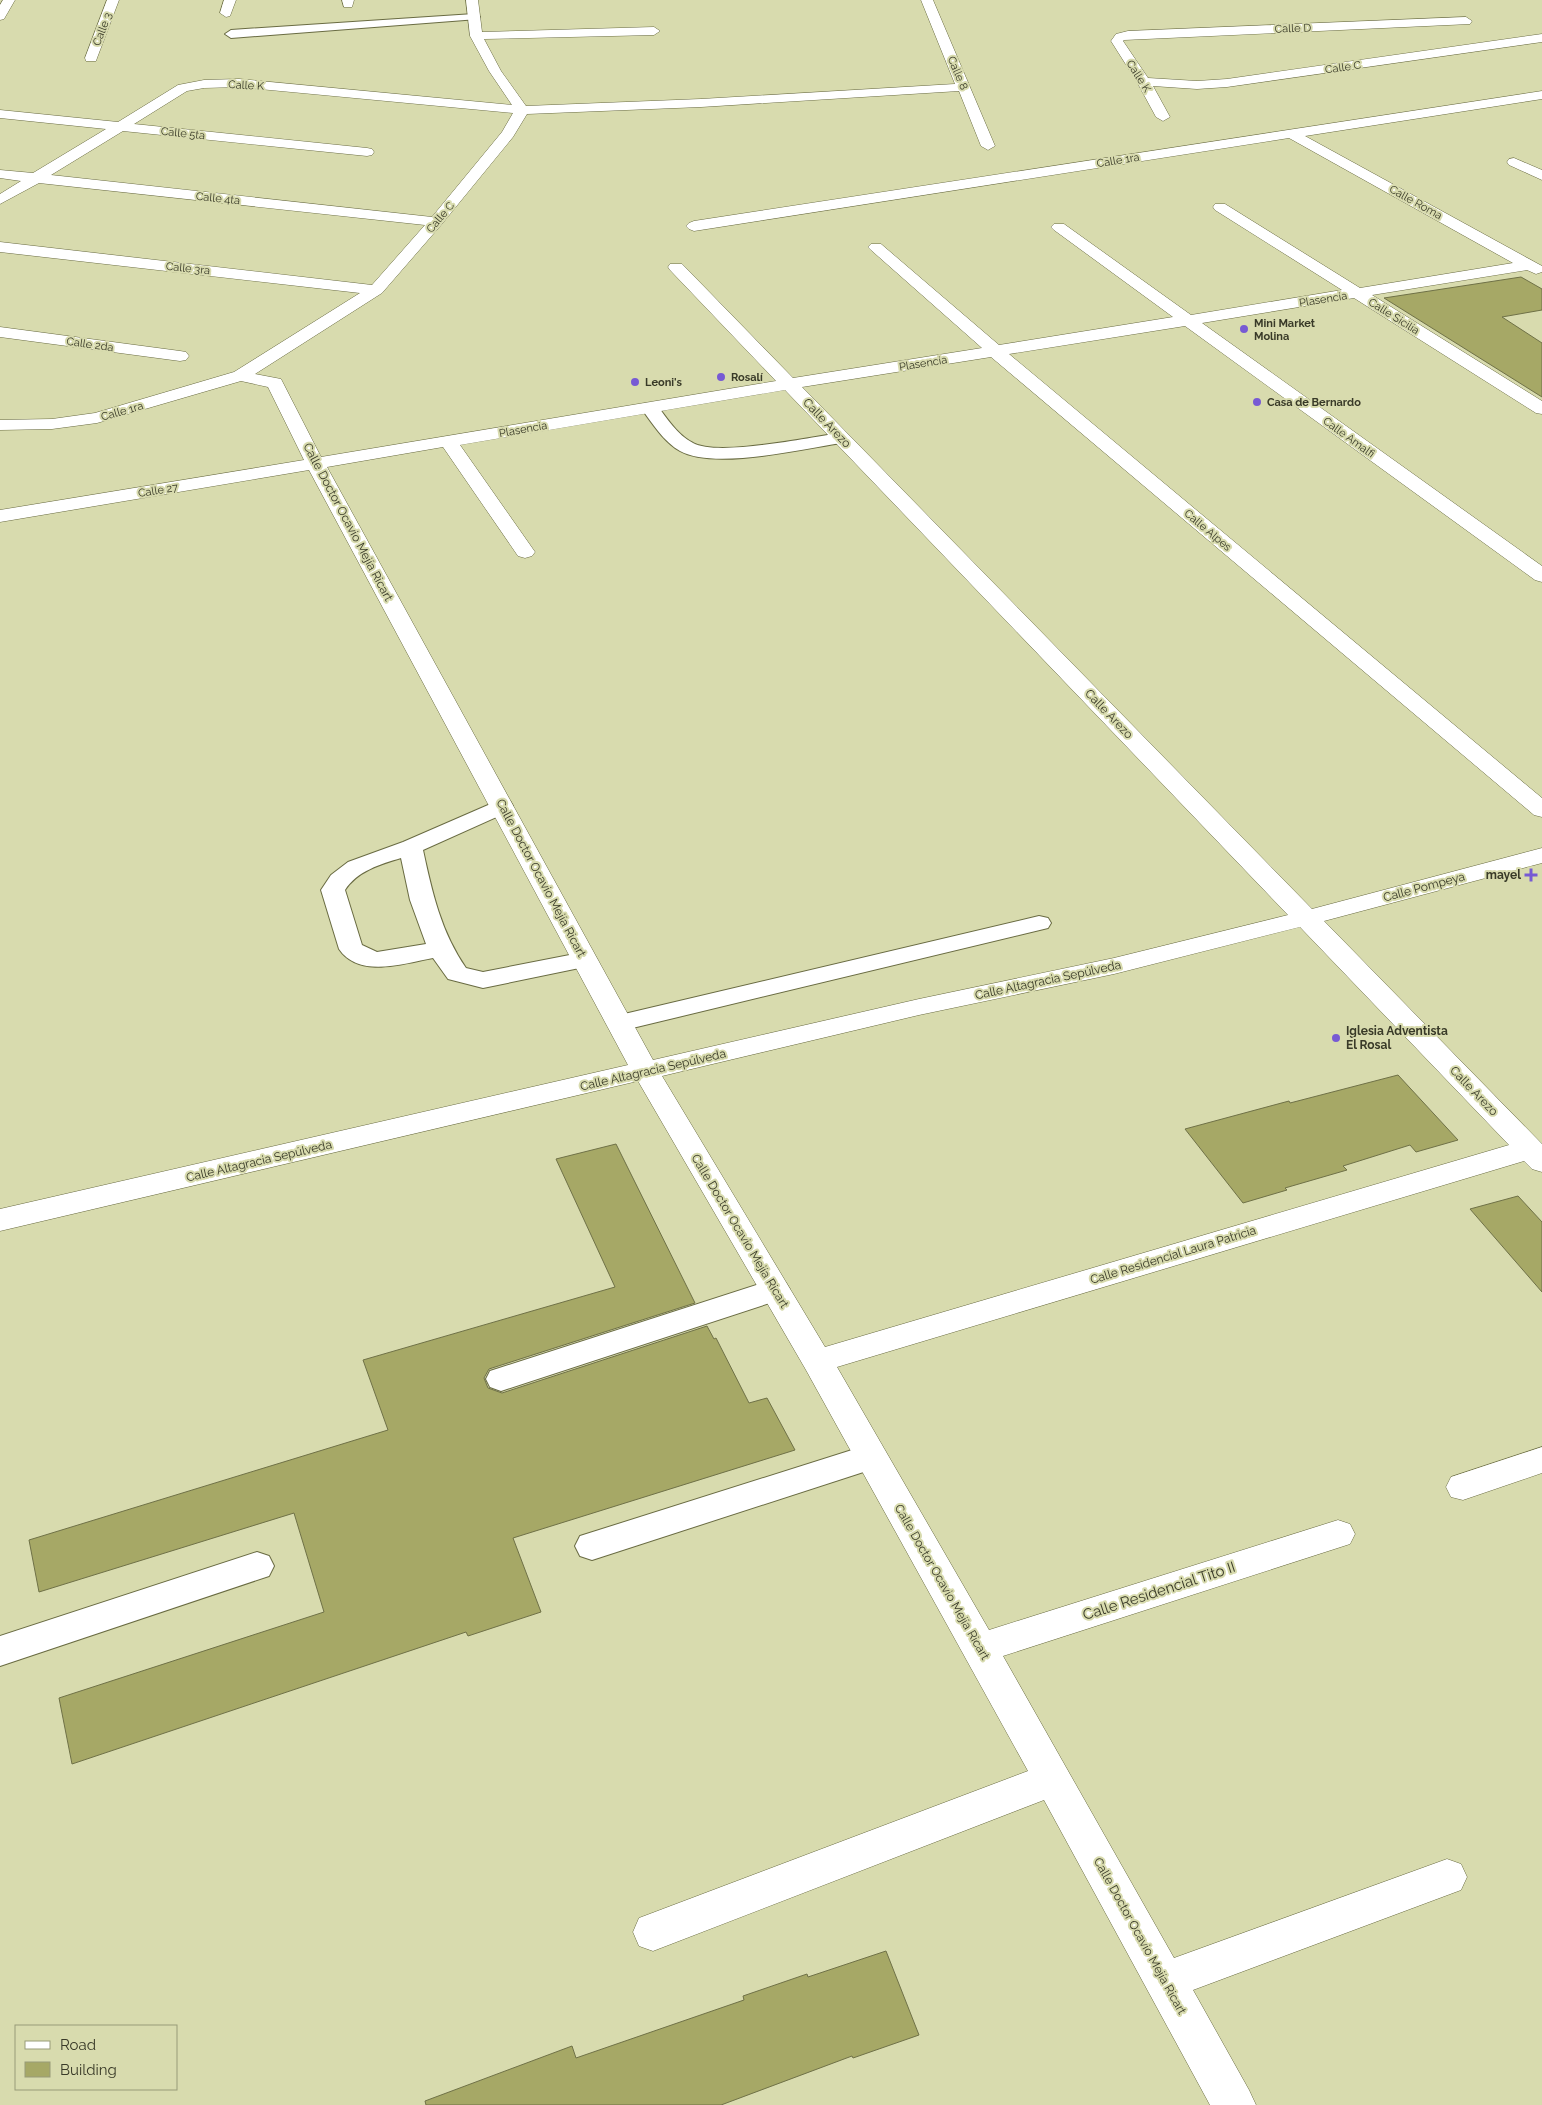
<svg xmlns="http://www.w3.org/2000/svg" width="1542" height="2105" viewBox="0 0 1542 2105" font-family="Raleway,sans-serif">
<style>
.building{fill:#a6a866;stroke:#6f7147}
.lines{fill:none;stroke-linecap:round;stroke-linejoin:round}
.lane-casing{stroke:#696b42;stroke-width:2}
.street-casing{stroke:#696b42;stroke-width:1}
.lane{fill:#fff;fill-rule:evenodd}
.street{fill:#fff;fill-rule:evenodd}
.poi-dot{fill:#775ad4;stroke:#d8dbae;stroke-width:2}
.labels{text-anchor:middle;stroke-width:4;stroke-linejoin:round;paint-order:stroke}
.far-street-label{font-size:11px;fill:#393a28;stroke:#d8dbae}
.far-poi-label{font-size:11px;font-weight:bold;fill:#393a28;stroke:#d8dbae;text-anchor:start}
.street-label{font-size:12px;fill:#393a28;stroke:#d8dbae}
.poi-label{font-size:12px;font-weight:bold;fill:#393a28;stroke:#d8dbae;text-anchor:end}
.near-street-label{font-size:15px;fill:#393a28;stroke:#d8dbae}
</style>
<rect width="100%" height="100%" fill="#d8dbae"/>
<g class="building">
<polygon points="1521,277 1542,289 1542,310 1502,317 1542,343 1542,397 1384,298"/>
<polygon points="1398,1075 1458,1140 1416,1152 1410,1145 1343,1166 1347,1170 1285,1188 1287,1190 1243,1203 1185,1129 1289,1101 1290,1103"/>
<polygon points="616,1144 695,1303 489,1369 484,1378 488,1388 502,1393 707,1326 714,1339 716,1338 749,1403 767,1398 795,1450 513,1538 541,1612 468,1636 466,1632 72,1764 59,1698 324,1612 294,1513 39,1592 29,1540 388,1430 363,1360 615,1287 556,1159"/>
<polygon points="1518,1196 1542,1222 1542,1292 1470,1209"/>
<polygon points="886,1951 919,2035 853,2058 852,2056 721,2105 426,2105 425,2101 572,2046 576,2058 744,2000 743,1996 807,1974 808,1977"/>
</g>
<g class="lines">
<g class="lane-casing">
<g id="lane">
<polygon points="474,14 480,17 478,19 231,38 225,34 231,30"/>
<path d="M650 403 656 404C667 418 677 435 693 443 718 457 810 437 841 433L847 434 850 438 847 442 841 443C802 449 714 470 680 451 664 442 652 423 641 408L644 404Z"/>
<path d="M502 799 510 801 513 806 510 811 423 850C432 892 441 932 466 968L483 972 585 952 594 955 597 960 594 965 483 988 448 979 433 958C405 963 359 979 339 949L321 890 331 875 348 862 403 842ZM401 858 410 900 426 944 377 952 362 945 345 890C357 871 381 864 401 858Z"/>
<polygon points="1039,916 1048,918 1051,923 1048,928 620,1031 611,1029 607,1023 611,1017 620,1015"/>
<polygon points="775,1279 785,1282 790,1290 785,1298 501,1391 490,1387 486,1379 490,1371"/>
<polygon points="871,1444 882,1448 887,1457 882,1466 592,1560 580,1556 575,1546 580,1536"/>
<polygon points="257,1552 269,1556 274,1566 269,1576 0,1666 0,1636"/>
</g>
</g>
<g class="street-casing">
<g id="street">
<polygon points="3,0 15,0 4,19 0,20 0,5"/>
<polygon points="107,0 119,0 97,58 96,61 86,61 85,58"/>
<polygon points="224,0 236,0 230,16 226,17 220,13"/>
<polygon points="342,0 354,0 352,7 344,7"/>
<path d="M466 0H478L482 32 654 27 660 31 654 35 484 39 501 71 526 106 701 99 955 84 921 0H933L995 146 988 150 981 146 959 91 701 107 527 114 513 137 441 225 382 293 255 374 281 379 321 457 776 381 670 270 668 267 670 264H682L793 378 982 348 871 250 868 247 871 244H881L999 345 1173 317 1054 230 1051 227 1054 224H1064L1191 315 1342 290 1215 210 1213 207 1215 204H1225L1360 288 1513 263 1289 138 694 231 689 229 686 226 689 223 694 221 1542 91V99L1305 136 1542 266V272L1536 274 1527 270 1372 295 1542 401V414L1536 413 1354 298 1202 323 1542 566V582L1535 580 1185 326 1009 354 1542 798V817L1534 815 991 357 802 387 1312 909 1542 848V863L1324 921 1542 1144V1172L1532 1169 1524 1161 837 1367 989 1630 1338 1520 1350 1524 1355 1534 1350 1544 1003 1656 1174 1958 1447 1859 1461 1864 1467 1877 1461 1890 1193 1990 1249 2090 1256 2105H1210L1044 1800 653 1951 639 1946 633 1932 639 1918 1028 1771 806 1370 638 1081 0 1231V1209L628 1065 309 470 0 522V510L304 460 268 387 241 381 97 423 52 429 0 430V420L52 419 95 413 234 372 360 293 0 252V242L372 285 425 225 39 183 0 204V194L21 181 0 178V170L33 173 106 129 0 118V110L118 122 178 85 204 80 239 79 512 105 489 71 470 36ZM239 87 513 113 502 132 432 217 51 175 123 131 367 156 372 155 374 152 372 149 367 148 134 124 187 91 204 88ZM785 390 1288 915 1114 958 919 999 653 1060 327 467 443 447 518 556 525 558 532 556 535 552 460 445ZM1300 927 1509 1145 825 1347 662 1076 919 1015 1114 974Z"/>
<polygon points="1466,17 1472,21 1470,24 1124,40 1123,41 1148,78 1197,81 1227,79 1542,34 1542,42 1227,87 1197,89 1153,86 1170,117 1163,121 1156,117 1137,82 1111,41 1116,34 1128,31"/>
<polygon points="1514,158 1542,170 1542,180 1509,165 1507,162 1509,159"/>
<polygon points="0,327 180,351 186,352 189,356 186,360 180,361 0,337"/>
<polygon points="1542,1447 1542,1473 1463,1500 1451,1497 1446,1487 1451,1477"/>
</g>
</g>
<use href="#lane" class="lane"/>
<use href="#street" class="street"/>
</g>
<g class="poi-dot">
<circle cx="1244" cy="329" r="5"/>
<circle cx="721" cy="377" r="5"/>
<circle cx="635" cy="382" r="5"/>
<circle cx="1257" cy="402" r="5"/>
<path d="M1528.5 867.5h5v5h5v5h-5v5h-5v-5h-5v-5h5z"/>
<circle cx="1336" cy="1038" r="5"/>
</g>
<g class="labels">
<g class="far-street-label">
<text transform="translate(1293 28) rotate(-2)" y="4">Calle D</text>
<text transform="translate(102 29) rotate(-69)" y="4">Calle 3</text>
<text transform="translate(1343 67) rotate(-8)" y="4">Calle C</text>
<text transform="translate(958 73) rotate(67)" y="4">Calle 8</text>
<text transform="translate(1139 76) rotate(58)" y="4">Calle K</text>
<text transform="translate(246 85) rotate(3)" y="4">Calle K</text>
<text transform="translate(183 133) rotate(6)" y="4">Calle 5ta</text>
<text transform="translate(1118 160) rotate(-9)" y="4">Calle 1ra</text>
<text transform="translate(218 198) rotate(6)" y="4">Calle 4ta</text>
<text transform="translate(1416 202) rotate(29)" y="4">Calle Roma</text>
<text transform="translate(440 217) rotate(-50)" y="4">Calle C</text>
<text transform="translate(188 268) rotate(6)" y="4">Calle 3ra</text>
<text transform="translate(1323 299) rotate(-9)" y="4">Plasencia</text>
<text transform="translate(1394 316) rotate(32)" y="4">Calle Sicilia</text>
<text transform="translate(90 344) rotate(8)" y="4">Calle 2da</text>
<text transform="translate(923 363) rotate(-9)" y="4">Plasencia</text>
<text transform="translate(122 411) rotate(-16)" y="4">Calle 1ra</text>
<text transform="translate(523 429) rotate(-10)" y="4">Plasencia</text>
<text transform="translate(1349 437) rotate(36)" y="4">Calle Amalfi</text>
<text transform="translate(158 490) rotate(-9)" y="4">Calle 27</text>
<text transform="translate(1208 530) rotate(40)" y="4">Calle Alpes</text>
</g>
<g class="far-poi-label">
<text x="1254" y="327">Mini Market<tspan x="1254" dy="13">Molina</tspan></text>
<text x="731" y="381">Rosalí</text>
<text x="645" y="386">Leoni's</text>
<text x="1267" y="406">Casa de Bernardo</text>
</g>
<g class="street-label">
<text transform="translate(827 423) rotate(46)" y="4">Calle Arezo</text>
<text transform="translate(348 522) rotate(62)" y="4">Calle Doctor Ocavio Mejía Ricart</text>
<text transform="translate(1109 714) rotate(46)" y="4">Calle Arezo</text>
<text transform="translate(541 878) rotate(62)" y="4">Calle Doctor Ocavio Mejía Ricart</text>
<text transform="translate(1424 887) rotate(-15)" y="4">Calle Pompeya</text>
<text transform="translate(1048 980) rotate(-12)" y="4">Calle Altagracia Sepúlveda</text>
<text transform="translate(653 1070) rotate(-13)" y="4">Calle Altagracia Sepúlveda</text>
<text transform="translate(1474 1091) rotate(46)" y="4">Calle Arezo</text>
<text transform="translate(259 1161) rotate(-13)" y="4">Calle Altagracia Sepúlveda</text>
<text transform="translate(740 1231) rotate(59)" y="4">Calle Doctor Ocavio Mejía Ricart</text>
<text transform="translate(1173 1255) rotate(-17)" y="4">Calle Residencial Laura Patricia</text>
<text transform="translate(942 1582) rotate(60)" y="4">Calle Doctor Ocavio Mejía Ricart</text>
<text transform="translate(1140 1936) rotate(61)" y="4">Calle Doctor Ocavio Mejía Ricart</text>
</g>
<g class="poi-label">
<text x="1521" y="879">mayel</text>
<text x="1346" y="1035" text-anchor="start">Iglesia Adventista<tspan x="1346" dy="14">El Rosal</tspan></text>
</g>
<g class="near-street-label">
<text transform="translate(1159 1591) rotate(-18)" y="5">Calle Residencial Tito II</text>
</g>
</g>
<rect x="15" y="2025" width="162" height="65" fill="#d8dbae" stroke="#989b78"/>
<rect x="25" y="2041" width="25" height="8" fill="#ffffff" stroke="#989b78"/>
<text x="60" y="2050" font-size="15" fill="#393a28">Road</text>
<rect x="25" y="2062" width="25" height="15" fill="#a6a866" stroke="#989b78"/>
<text x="60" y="2075" font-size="15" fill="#393a28">Building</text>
</svg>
